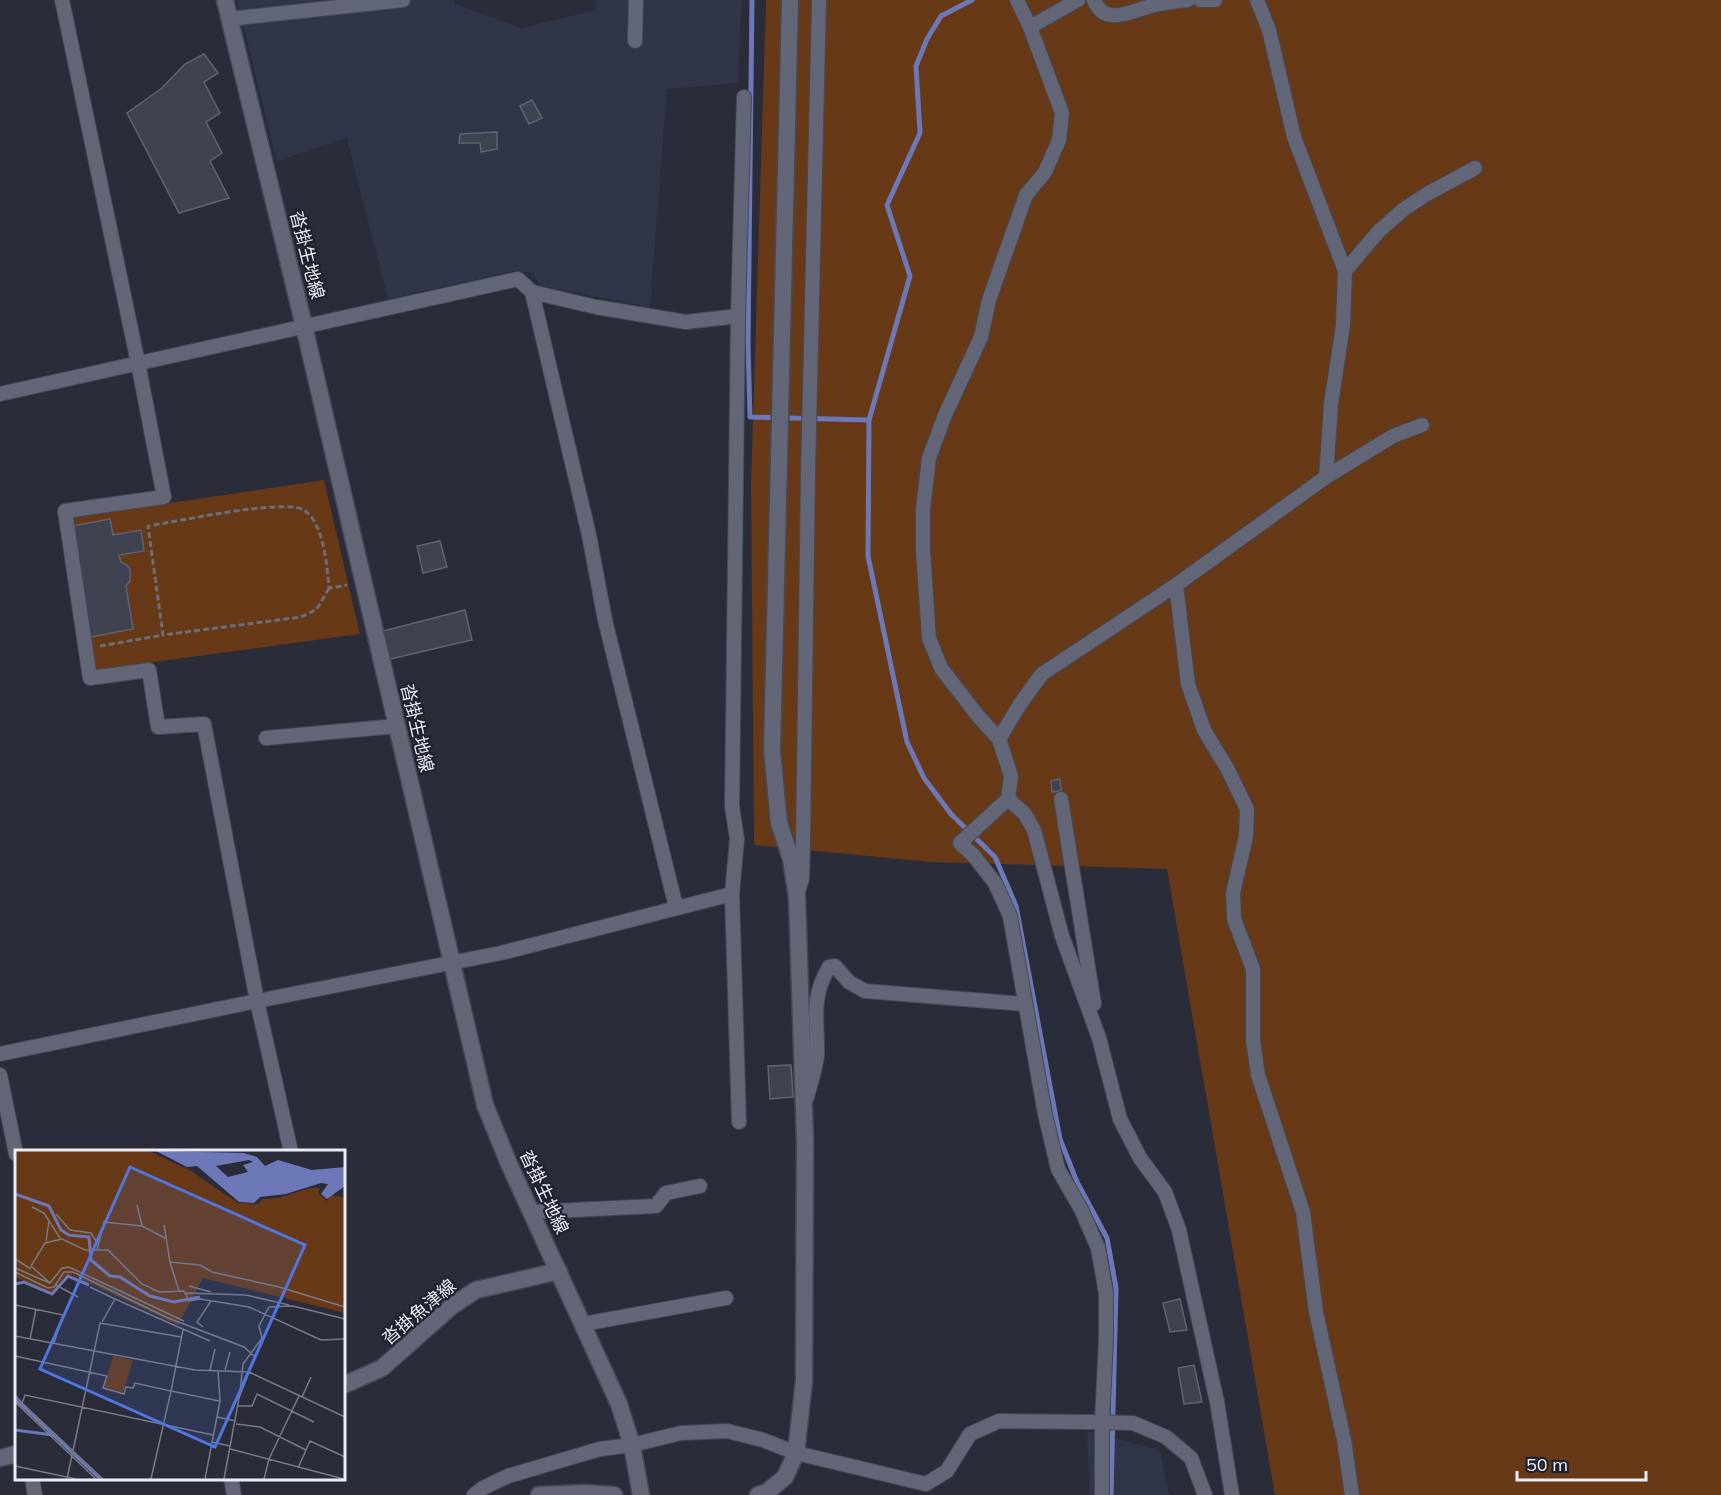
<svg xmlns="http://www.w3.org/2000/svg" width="1721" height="1495" viewBox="0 0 1721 1495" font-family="Mulish,'Noto Sans JP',sans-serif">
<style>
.built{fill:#313548}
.green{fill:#673916}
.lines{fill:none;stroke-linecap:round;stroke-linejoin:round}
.stream{stroke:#6d78b8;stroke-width:5}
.building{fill:#3f4250;stroke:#606372;stroke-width:1.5}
.minor-casing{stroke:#464954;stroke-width:16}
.tertiary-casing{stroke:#464954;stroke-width:19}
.secondary-casing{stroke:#464954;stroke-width:19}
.path{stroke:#6c6e7a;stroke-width:3;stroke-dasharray:6 3;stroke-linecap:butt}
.minor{stroke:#636676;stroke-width:14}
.tertiary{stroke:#636676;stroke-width:16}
.secondary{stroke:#636676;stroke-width:16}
.labels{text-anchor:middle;stroke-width:4.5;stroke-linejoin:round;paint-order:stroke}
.street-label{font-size:18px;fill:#eceef7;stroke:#20232f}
.inset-river{fill:none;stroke:#6d78b8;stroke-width:3}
.inset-road{fill:none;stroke:#787a86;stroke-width:1.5}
.view{fill:#5176e0;fill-opacity:0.15;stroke:#5176e0;stroke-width:3}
.inset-edge{fill:none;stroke:#eceef7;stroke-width:3}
</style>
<rect width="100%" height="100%" fill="#2a2c3a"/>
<g class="built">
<polygon points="237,0 454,0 455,4 521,28 596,10 596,0 742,0 738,83 667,89 650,307 541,286 530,272 513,271 388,299 347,138 277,161"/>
<polygon points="1087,1431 1160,1450 1169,1495 1090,1495"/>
</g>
<g class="green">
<polygon points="766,0 1721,0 1721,1495 1275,1495 1167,869 930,862 754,845 751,484"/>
<polygon points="324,480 360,634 95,670 71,518"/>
</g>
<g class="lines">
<g class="stream">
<polyline points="752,0 748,344 750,417 869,420"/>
<polyline points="972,0 941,16 927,39 916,66 920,133 887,205 910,276 869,420 868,556 907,742 924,778 951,814 995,857 1016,906 1060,1139 1077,1182 1107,1238 1116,1288 1111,1495"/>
</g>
</g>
<g class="building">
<polygon points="204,54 218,73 204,82 220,113 206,122 222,153 210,161 229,198 179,213 127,113 162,88 185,64"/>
<polygon points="532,100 542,118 529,124 520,106"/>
<polygon points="497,132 497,149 481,152 480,143 459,143 460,134"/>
<polygon points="110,519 113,535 141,530 144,551 119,555 121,562 127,565 130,569 130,581 126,586 133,629 90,637 72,526"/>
<polygon points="440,541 447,567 423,573 417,546"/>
<polygon points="465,610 472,640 390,659 383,631"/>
<polygon points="1060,779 1061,791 1052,792 1051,781"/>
<polygon points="791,1065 793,1097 770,1099 768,1066"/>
<polygon points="1180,1299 1187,1330 1170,1332 1163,1303"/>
<polygon points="1194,1365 1202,1402 1184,1404 1178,1368"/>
</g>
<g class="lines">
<g class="minor-casing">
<g id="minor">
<polyline points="1017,0 1030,27 1062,113 1059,140 1045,172 1026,195 989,300 981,337 945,415 929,458 923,509 923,551 929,638 941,668 978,716 999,739 1011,776 1008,799 960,843 974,856 995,883 1010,916 1045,1114 1058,1169 1081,1209 1098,1248 1106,1293 1106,1340 1102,1422 1102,1495"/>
<path d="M1094 0C1104 27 1132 11 1151 6 1164 3 1176 1 1188 0"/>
<polyline points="1200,0 1215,0"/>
<polyline points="1257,0 1269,30 1294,137 1345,271"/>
<polyline points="229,19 403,0"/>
<polyline points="1030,27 1078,0"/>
<polyline points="635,41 636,0"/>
<polyline points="532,292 596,307 686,322 738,316 732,806 737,839 732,894 739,1122"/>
<polyline points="738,316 744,97"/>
<polyline points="0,394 518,279 532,292 589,535 605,620 676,907"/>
<polyline points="1326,477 1331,404 1343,325 1345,271 1379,231 1404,209 1427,194 1475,168"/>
<polyline points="1176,585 1326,477 1393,436 1422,425"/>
<polyline points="266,738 397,726"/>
<polyline points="999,739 1020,704 1042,674 1176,585 1188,684 1204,730 1227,768 1247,809 1246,836 1233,893 1234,919 1253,969 1253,1040 1258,1075 1303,1212 1316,1312 1344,1440 1352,1495"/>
<polyline points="1008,799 1024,813 1034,830 1062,936 1099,1038 1120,1119 1140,1158 1165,1192 1179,1230 1217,1402 1232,1495"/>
<polyline points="1061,799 1094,1004"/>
<polyline points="798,891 802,879 803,842 808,473 819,0"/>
<polyline points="0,1054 257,1001 204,724 158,727 149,670 90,678 65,511 164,497 138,363 62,0"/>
<polyline points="0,1075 16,1154"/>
<path d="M807 1097C810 1084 816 1069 817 1055 818 1021 810 999 829 967L835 966 849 982 865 991 1025 1004"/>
<polyline points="291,1152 257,1001 501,953 732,894"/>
<polyline points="531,1212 656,1206 666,1193 700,1186"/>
<polyline points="583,1324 726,1298"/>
<polyline points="32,1478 35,1495"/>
<polyline points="231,1478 234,1495"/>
<polyline points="474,1495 483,1488 508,1476 600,1449 632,1445 681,1433 727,1431 763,1440 796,1453 926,1484 947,1471 970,1434 999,1421 1091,1422 1133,1423 1166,1437 1191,1458 1205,1495"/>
</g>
</g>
<g class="tertiary-casing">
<polyline id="tertiary" points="758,1495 767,1492 785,1477 796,1453 804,1381 805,1141 797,897 791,859 779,823 772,751 790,0"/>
</g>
<g class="secondary-casing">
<g id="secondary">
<polyline points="225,0 304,326 485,1105 509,1164 619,1404 632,1445 641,1495"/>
<polyline points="344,1385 382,1368 452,1306 476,1290 559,1271"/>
<polyline points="0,1458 16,1454"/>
<polyline points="539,1495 585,1493 614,1495"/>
</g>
</g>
<g class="path">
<path d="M329 588 317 609 301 617 163 635 148 526C175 522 285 498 304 510 324 523 327 567 329 588L347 585"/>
<polyline points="100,646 163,635"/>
</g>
<use href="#minor" class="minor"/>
<use href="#tertiary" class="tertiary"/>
<use href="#secondary" class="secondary"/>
</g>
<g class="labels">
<g class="street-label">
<text transform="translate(307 255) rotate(76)" y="6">沓掛生地線</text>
<text transform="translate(417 728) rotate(77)" y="6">沓掛生地線</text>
<text transform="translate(544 1192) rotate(65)" y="6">沓掛生地線</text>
<text transform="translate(419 1312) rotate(-40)" y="6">沓掛魚津線</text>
</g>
</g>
<g transform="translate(15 1150)">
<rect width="330" height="330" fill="#2a2c3a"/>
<path d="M0 1H134L176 21 223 53 242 54 248 49 263 48 295 38H305L303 43 312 51 316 45 330 48V163L188 128 163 175 57 125H51L37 142 1 128ZM98 206 118 210 108 243 89 238Z" fill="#673916"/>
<path d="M141 1 229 3 242 7 250 16 263 10 297 20 330 17V36L312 49 306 44 313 34 306 33 271 44 245 47 239 53 224 52 182 16 172 17ZM234 10 238 12 228 15 233 22 213 27 201 16Z" fill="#6d78b8" fill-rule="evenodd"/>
<path class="inset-river" d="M0 44 34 56 46 80 54 85 74 87 76 110 95 126 105 127 135 146 159 152 185 147M0 134 9 132 37 144 53 126 74 135M0 249 85 329M0 280 38 285"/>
<path class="inset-road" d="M122 55 127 76 150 88M17 57 29 63 45 88M41 64 55 80 76 83 81 91M149 75 155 112M31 91 34 71M82 100 89 72 127 76M0 109 16 119M0 118 35 133 47 118 54 117 169 171M0 122 33 138 39 137 49 122H58L153 168 229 197 240 207 234 222M35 133 16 116 30 93 47 89 70 100H93L127 134 144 142 169 141 174 151 185 149 234 157 306 190 330 189M41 135 63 147M174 136 196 142M75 137 100 149M164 141 155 112 185 115 197 122 264 137 330 157M171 143 231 145 274 155M0 155 48 165 39 193M87 172 100 149 195 191M188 177 182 172 196 151M168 180 156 241 204 251M0 186 180 220 234 222 330 267M15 189 21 159M0 206 92 226 88 238 109 244 111 237 118 238 120 233 156 241 136 329M195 220 200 199M210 220 215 202M225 243 228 214 247 188 244 176 254 157 278 156 330 169M0 245 7 253 10 245 198 285M287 247 296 227M0 252 81 329M7 253 88 329M223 256H237L242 244 299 272M202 267 221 271M221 274 245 277 291 300M197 292 215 296M215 299 329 329M0 316 61 329M283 318 295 291 330 307M52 329 85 173 166 187M190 329 205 251 203 220M209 329 224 248 234 222M249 329 254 309 284 246"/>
<path class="view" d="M115 17 290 95 200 297 25 219Z"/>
<rect width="330" height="330" class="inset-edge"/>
</g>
<path d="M1517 1471v9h129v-9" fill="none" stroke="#eceef7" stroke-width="3"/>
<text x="1526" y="1471" font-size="18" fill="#eceef7" stroke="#20232f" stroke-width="4.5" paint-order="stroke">50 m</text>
</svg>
